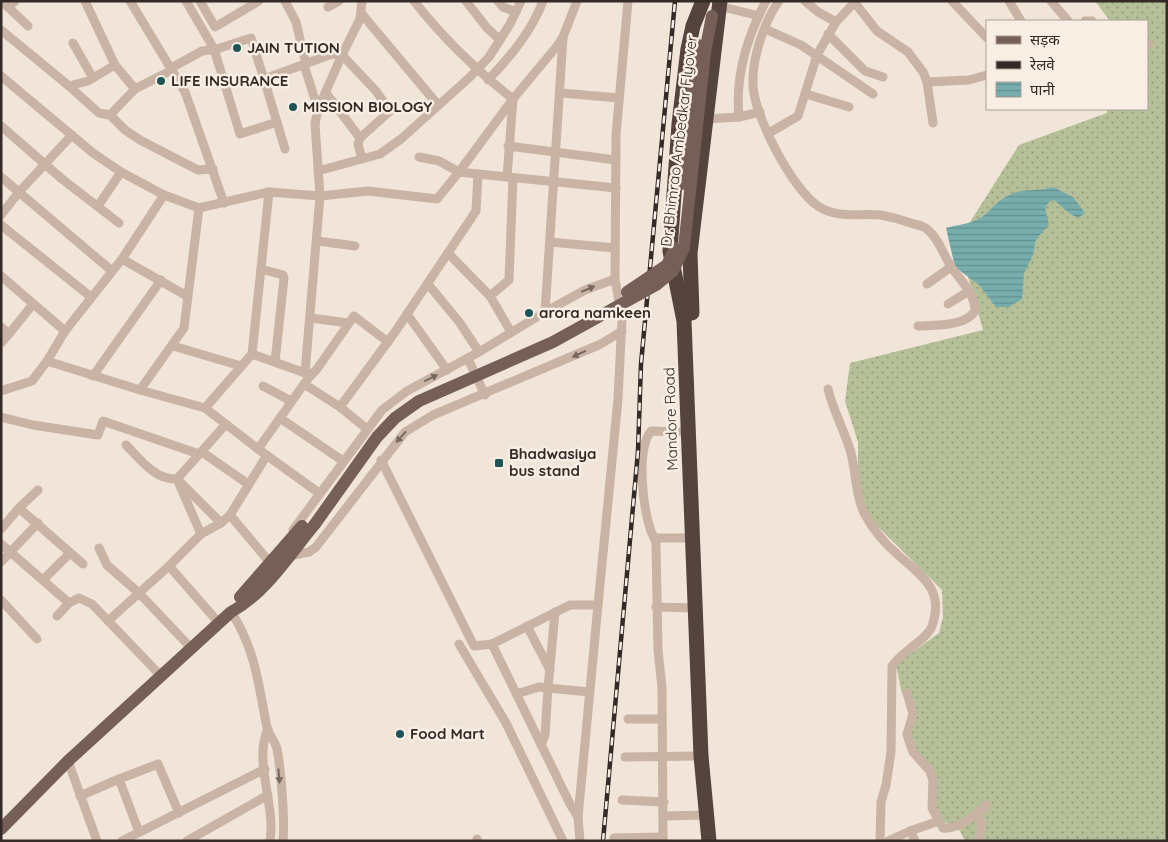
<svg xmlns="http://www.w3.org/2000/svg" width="1168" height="842" viewBox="0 0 1168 842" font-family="Quicksand,'Noto Sans Devanagari',sans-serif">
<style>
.grass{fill:url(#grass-dots)}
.water{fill:url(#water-rules)}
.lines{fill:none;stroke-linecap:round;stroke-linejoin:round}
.street{stroke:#c9b3a4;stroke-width:9}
.primary{stroke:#765f57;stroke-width:12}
.highway{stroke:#55433d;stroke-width:15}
.rail-casing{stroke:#342a26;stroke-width:4.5}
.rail{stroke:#f9eee4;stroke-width:2.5;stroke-dasharray:8;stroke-linecap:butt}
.primary-bridge{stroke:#765f57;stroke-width:12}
.oneway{fill:#77685f}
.poi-dot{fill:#1b5556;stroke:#f9eee4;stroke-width:2}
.labels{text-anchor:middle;stroke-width:5;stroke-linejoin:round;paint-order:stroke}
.poi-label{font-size:15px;font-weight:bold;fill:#342a26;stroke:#f9eee4;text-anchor:start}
.street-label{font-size:15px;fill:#342a26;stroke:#f9eee4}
</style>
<defs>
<pattern id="grass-dots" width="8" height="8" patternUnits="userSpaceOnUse" patternTransform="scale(1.25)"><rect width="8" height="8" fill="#b5c098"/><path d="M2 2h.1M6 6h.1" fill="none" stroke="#949c7c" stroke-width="1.8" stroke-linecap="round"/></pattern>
<pattern id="water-rules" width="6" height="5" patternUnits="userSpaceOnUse" patternTransform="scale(1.25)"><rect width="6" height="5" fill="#77aead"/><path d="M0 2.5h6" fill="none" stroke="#628e8d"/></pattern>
</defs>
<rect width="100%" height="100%" fill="#f1e4d8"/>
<polygon class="grass" points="1095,1 1167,1 1167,841 965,841 960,831 936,817 926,763 905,737 909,708 901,690 896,664 939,633 943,617 942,590 868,517 858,477 858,442 845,401 850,363 983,330 958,241 1019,145 1107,113 1107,109 1147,109 1147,21 1110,21"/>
<path class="water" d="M1053 187 1073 197 1085 213 1078 218 1069 213 1054 200 1049 202 1045 208 1049 225 1036 239 1033 255 1024 273 1022 299 1009 307H996L979 285 955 267 946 228C956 225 968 224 977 220 988 215 996 200 1011 194 1025 188 1038 192 1053 187Z"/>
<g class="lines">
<g class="street">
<polyline points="1,1 8,7 15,1"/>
<polyline points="85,1 115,65 135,89 172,70"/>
<polyline points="130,1 185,92 224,203"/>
<polyline points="186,1 214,49 240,134 277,122"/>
<polyline points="200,1 215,27 259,1"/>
<polyline points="285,1 296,22 306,64"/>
<path d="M414 1C443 38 476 70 513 99L459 172 507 177"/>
<polyline points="466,1 487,28 500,40"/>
<polyline points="498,1 503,7 516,12"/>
<polyline points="577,1 563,37 557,46 513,99 507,177 616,188"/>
<path d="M779 1C764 22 752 58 753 84 753 114 792 189 818 206 837 219 860 213 881 215 892 217 903 220 914 224 919 225 924 226 928 230 940 240 943 255 952 268 961 281 975 294 975 311 965 327 934 325 918 326"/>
<polyline points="805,1 818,12 836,22"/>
<polyline points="952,1 987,38"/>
<polyline points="1009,1 1021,21"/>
<polyline points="1051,1 1068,21"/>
<polyline points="855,3 877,31 908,52 923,72 927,82 933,123"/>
<polyline points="719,6 759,16"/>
<polyline points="8,7 28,26"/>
<polyline points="328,7 339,1"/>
<polyline points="361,13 438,105"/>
<polyline points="1085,21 1092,21"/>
<polyline points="765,29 801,45 873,94"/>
<polyline points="1,30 69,86 88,81 115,65"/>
<polyline points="828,34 865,71 883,77"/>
<polyline points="73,43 93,78"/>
<polyline points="1147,43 1149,44"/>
<polyline points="304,65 318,109"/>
<polyline points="171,68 202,51 217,49 251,38 264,79"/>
<polyline points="1,76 93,153 121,172 164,195"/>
<path d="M488 80C510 57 532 31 543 1"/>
<polyline points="927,82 969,80 987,75"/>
<polyline points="69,86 99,113 110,115 125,130 140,140 198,170 213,169"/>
<polyline points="326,93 360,138 358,144 362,159"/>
<polyline points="561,93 619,98"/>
<polyline points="806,94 849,107"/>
<path d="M760 112 739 117C735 77 747 37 766 1"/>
<polyline points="110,115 135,89"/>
<polyline points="705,119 739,117"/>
<polyline points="1,126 62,179 119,223"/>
<polyline points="769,133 798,116 817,55 836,22 856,1"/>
<polyline points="360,138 390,111 376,91 342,55 360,19 362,1"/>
<polyline points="508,146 616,160"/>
<polyline points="285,149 264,79 332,54 342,55 318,109 315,124 320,196 368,191 437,199 459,172 439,161 419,157"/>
<polyline points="318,171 380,154 401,139 470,77 489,57 510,24 521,1"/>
<polyline points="1,177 112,271"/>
<polyline points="98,206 121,172"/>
<polyline points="1,215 19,192 72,135"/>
<polyline points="1,225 91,297"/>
<polyline points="318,241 355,246"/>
<polyline points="550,242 615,248"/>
<polyline points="448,253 490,296"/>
<polyline points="122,259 164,195 199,208"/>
<polyline points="261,269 283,275 284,278 275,362"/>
<polyline points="1,276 65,331"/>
<polyline points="428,284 460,323 479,352"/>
<polyline points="927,284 951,267"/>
<polyline points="948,304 969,291"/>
<polyline points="545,312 563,38"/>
<polyline points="407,314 447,370"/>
<polyline points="311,318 348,323"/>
<polyline points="1,327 9,334 1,343"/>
<polyline points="511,332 490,296 509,280 513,178"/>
<polyline points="9,334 33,304"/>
<polyline points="173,346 241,366"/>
<polyline points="252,354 305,373"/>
<polyline points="468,359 485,395"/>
<polyline points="311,375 304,384 340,407 395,332 476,211 478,174"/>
<polyline points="93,376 161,280"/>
<polyline points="304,384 280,418 343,461"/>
<polyline points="263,386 291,401"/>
<path d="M828 389C833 411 845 431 851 453 856 472 855 494 864 513 872 528 884 543 897 554 921 576 945 589 932 626 928 639 902 651 892 666L891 752 886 785 881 802 880 841"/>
<polyline points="140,390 47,361 65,331 122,259 187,296"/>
<polyline points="1,391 32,381 47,361"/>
<polyline points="340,407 367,429"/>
<polyline points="205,408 140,390 184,328 199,208 269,192"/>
<polyline points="1,417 33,425 98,435 103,421 199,454"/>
<polyline points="280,418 258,449 319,493"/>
<polyline points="226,424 177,479 221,523 230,515 267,455"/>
<path d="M126 445C141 460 155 480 177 479L201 534 221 523"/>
<polyline points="258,449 205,408 252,354 269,192 320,196 305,373 311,375 317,369 354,316 388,342"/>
<polyline points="202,452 248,484"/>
<polyline points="381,460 474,646 492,644"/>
<polyline points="19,508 38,490"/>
<polyline points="230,515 271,564"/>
<polyline points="1,529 19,508 83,564"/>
<polyline points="293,530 382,410 407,391 479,352 545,312 585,290 615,279"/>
<polyline points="655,538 693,538"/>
<polyline points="1,544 69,603 79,598 92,604 161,676"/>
<polyline points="99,548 107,565 139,593 108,621"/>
<polyline points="289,556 309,552 316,547 405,432 433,415 601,344 622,331"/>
<polyline points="1,562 38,523"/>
<polyline points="169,566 201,534"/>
<polyline points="43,580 70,553"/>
<polyline points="1,600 37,639"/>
<polyline points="656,607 696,608"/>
<path d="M231 612C255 647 259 687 267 728 269 735 275 741 277 749 281 770 285 820 283 841"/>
<polyline points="57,616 69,603"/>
<polyline points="527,626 550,670"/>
<polyline points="459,644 506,723 563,841"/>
<polyline points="191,648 139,593 169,566 219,623"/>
<polyline points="907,693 913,714 907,734 909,741 913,752 930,771 933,780 932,808 939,821 910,831"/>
<polyline points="516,694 539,687 548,688 555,612"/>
<polyline points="628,719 661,719"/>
<path d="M268 729C253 760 276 806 270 841"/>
<polyline points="541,745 545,735 548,688 589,692"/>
<polyline points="625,757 701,756"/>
<polyline points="68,761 97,841"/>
<polyline points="80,796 119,779"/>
<polyline points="622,800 664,802"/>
<polyline points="978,813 982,824 978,841"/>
<polyline points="664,816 706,815"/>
<polyline points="578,817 598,605"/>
<path d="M939 821 943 828C957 830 976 815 986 805"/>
<polyline points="139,832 119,779 158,764 179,813"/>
<polyline points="614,838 663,837"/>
<polyline points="477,839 478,841"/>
<polyline points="122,841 265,769"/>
<polyline points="187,841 268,795"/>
<polyline points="580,841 578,817 570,804 492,644 570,605 598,605 618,399 622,319 615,279 616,135 628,1"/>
<path d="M663 841 662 688 658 650 656 543C655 537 651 534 650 528 643 506 636 450 651 431L689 432"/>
<polyline points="888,841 910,831 915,841"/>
</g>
<g class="primary">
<polyline points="240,597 302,526"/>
<path d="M1 829 68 761 231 612C266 593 290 554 315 524"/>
</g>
<g class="highway">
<polyline points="703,1 693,26 688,49 679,124 670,251 684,321 701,756 709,841"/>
<polyline points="692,313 690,253 720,1"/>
</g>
<g class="rail-casing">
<polyline id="rail" points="603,841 638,451 641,364 675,1"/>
</g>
<use href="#rail" class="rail"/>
<g class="primary-bridge">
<polyline points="682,184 698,45"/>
<polyline points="627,292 667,265 675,248"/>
<polyline points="315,524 377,437 395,418 419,401 553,342 656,285 673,271 684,248 705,52 712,16"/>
</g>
</g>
<defs><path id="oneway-solid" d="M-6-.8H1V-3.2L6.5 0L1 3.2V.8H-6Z" transform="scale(1.25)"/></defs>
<g class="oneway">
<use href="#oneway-solid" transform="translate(588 289) rotate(-23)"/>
<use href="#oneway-solid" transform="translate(579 354) rotate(155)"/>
<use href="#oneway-solid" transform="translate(431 378) rotate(-26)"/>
<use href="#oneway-solid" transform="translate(401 437) rotate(132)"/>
<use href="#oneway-solid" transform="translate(279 776) rotate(85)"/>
</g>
<g class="poi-dot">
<circle cx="237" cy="48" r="5"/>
<circle cx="161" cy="81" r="5"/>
<circle cx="293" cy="107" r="5"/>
<circle cx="529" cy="313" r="5"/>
<rect x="494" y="458" width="10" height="10" rx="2.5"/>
<circle cx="400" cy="734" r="5"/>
</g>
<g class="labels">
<g class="poi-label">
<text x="247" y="53">JAIN TUTION</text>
<text x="171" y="86">LIFE INSURANCE</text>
<text x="303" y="112">MISSION BIOLOGY</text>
<text x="539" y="318">arora namkeen</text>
<text x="509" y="459">Bhadwasiya<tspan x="509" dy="17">bus stand</tspan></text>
<text x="410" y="739">Food Mart</text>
</g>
<g class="street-label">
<text transform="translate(679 141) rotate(-83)" y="5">Dr. Bhimrao Ambedkar Flyover</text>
<text transform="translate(671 419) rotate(-92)" y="5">Mandore Road</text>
</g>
</g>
<rect width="1168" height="842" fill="none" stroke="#342a26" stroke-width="5"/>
<rect x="986" y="20" width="162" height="90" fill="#f9eee4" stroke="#aaa098"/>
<rect x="996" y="36" width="25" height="8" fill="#765f57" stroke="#aaa098"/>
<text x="1030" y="45" font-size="15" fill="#342a26">सड़क</text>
<rect x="996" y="61" width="25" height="8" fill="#342a26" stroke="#aaa098"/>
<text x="1030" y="70" font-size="15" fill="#342a26">रेलवे</text>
<rect x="996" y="82" width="25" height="15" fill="url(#water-rules)" stroke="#aaa098"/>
<text x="1030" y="95" font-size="15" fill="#342a26">पानी</text>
</svg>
